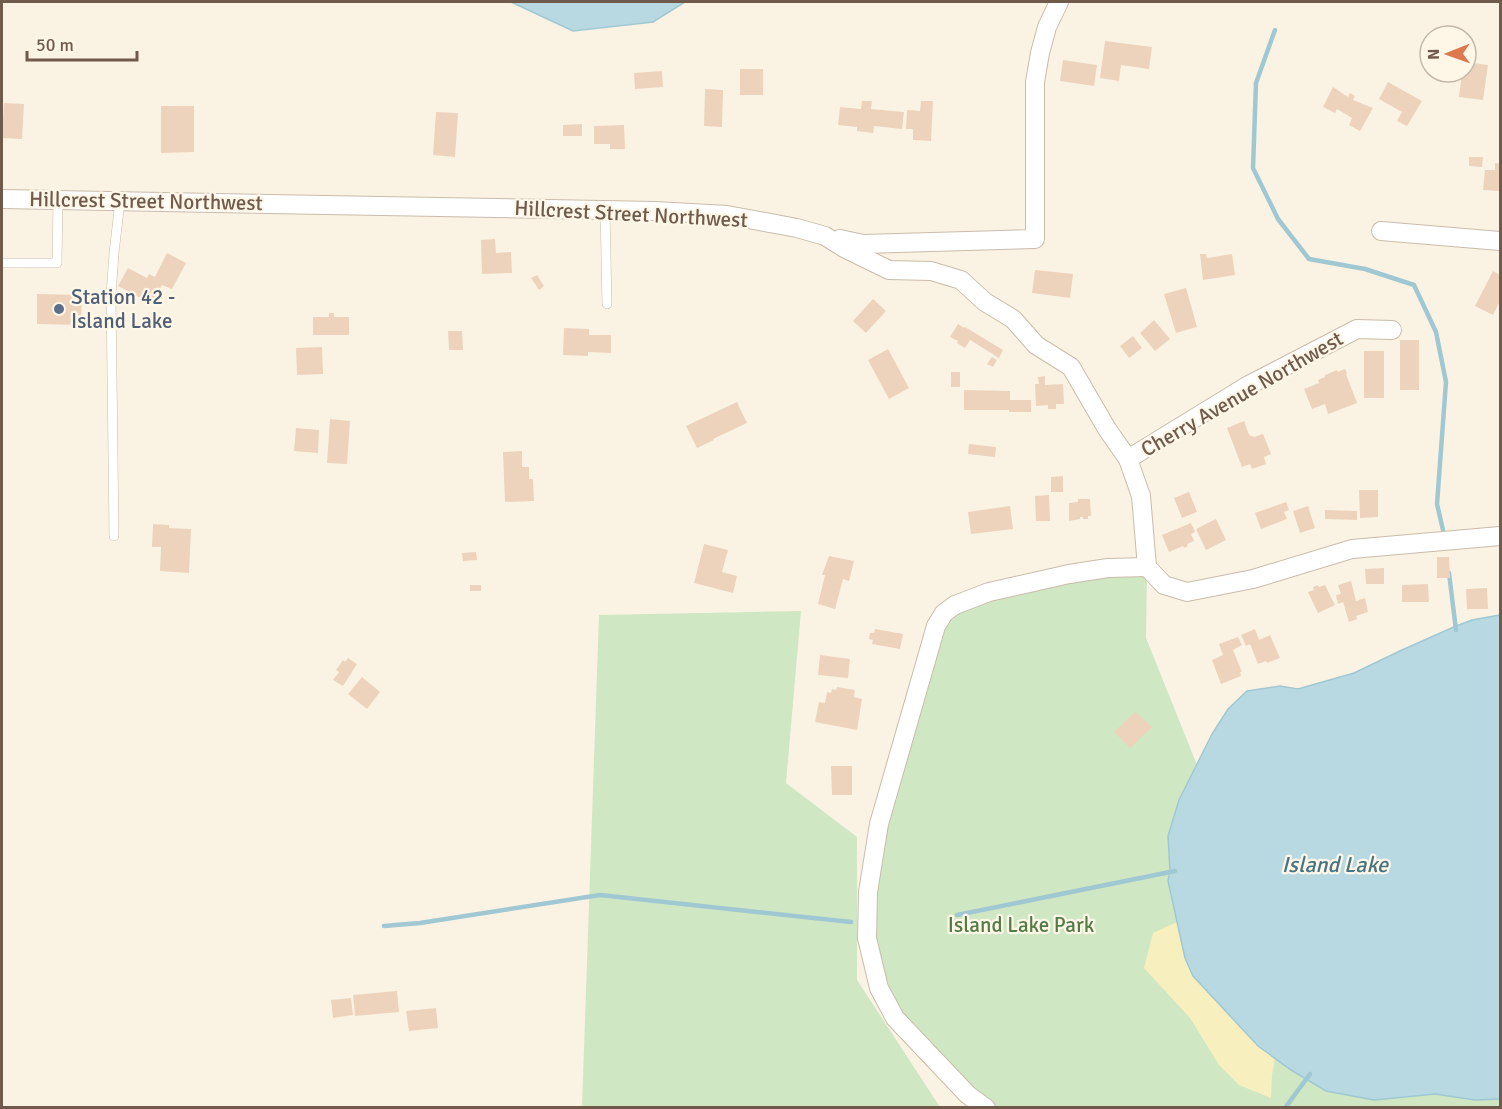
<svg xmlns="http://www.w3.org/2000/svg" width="1502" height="1109" viewBox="0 0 1502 1109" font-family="Signika,sans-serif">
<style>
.green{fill:#cfe7c2}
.sand{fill:#f8efbf}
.water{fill:#b9d9e2;stroke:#a0c8d3;stroke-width:1.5}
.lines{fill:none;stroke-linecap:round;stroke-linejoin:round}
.stream{stroke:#a0c8d3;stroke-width:4.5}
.building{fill:#eed3bc}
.lane-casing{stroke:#cabbaa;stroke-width:10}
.street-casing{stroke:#cabbaa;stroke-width:20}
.lane{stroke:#fff;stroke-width:9}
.street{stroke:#fff;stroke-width:18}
.service-dot{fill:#5c6f8a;stroke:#fef7e8;stroke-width:2}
.labels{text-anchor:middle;stroke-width:4.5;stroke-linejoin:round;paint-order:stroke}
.street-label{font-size:21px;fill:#705a4b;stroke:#fef7e8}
.service-label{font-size:21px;fill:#4e5e75;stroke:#fef7e8;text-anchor:start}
.park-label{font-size:21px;fill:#537b46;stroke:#fef7e8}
.water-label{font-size:22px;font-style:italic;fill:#477482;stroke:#fef7e8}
</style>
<rect width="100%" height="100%" fill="#faf3e3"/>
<g class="green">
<polygon points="1147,567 1146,638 1197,765 1179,800 1168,881 1185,958 1258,1046 1291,1070 1306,1079 1374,1100 1435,1094 1475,1100 1500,1099 1500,1107 986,1107 879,988 868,892 924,669 955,605"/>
<polygon points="801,611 786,783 857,837 857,980 940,1107 582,1107 599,615"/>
</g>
<polygon class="sand" points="1177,922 1185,958 1193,976 1258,1046 1275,1058 1272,1075 1271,1098 1239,1085 1219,1065 1190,1018 1144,968 1153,933"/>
<g class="water">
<polygon points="511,2 685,2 653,22 573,31"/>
<polygon points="1500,615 1500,1099 1475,1100 1435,1094 1374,1100 1326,1091 1291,1070 1258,1046 1193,976 1185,958 1168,881 1170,871 1168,836 1179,800 1212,734 1228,709 1247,691 1280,686 1298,689 1354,673 1402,650 1456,626 1472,620"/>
</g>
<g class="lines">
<g class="stream">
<polyline points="1275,30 1256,83 1253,168 1278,219 1309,259 1365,269 1414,285 1436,332 1446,382 1437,504 1443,530"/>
<polyline points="1449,573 1456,630"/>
<polyline points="957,915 1175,871"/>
<polyline points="384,926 420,923 600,895 851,922"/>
<polyline points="1285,1108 1310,1074"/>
</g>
</g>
<g class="building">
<polygon points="1105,41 1152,47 1149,69 1121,65 1119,81 1100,78"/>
<polygon points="1063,60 1097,65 1094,86 1060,81"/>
<polygon points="1466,62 1488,65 1483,100 1459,97 1462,72 1466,72"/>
<rect x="740" y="69" width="23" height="26"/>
<polygon points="662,71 663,87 635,89 634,73"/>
<polygon points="1388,82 1422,101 1407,126 1397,121 1402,112 1379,99"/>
<polygon points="1333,87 1348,97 1350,93 1355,96 1353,100 1373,108 1360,131 1349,125 1352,118 1337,109 1335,113 1323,107"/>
<polygon points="705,89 723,90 722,127 704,126"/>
<polygon points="862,101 872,101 871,109 904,112 902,129 874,126 873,133 857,131 857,127 838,125 840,107 861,109"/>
<polygon points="921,101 933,101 931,141 913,140 913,129 906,129 907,110 920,111"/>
<polygon points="4,103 24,104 22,139 2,138"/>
<polygon points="161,106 194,106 194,152 161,153"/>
<polygon points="436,112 458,113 455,157 433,155"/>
<polygon points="582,124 582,136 563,136 563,125"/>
<polygon points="624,125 625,149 610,149 610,144 594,144 594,126"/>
<polygon points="1469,157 1483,157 1482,167 1469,166"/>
<polygon points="1495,163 1500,164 1500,191 1483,190 1485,170 1495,170"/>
<polygon points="495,239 496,253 511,252 512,273 482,274 481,240"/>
<polygon points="167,253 186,263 172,289 162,285 152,304 118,286 128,268 147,278 149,274 155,277"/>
<polygon points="1200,254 1206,254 1207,258 1232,254 1235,275 1203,280"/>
<polygon points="1035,270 1073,274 1070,298 1032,293"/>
<polygon points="1493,271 1500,275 1500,301 1493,315 1475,306"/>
<polygon points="537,275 544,286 539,290 531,278"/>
<polygon points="1186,288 1197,327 1176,333 1164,294"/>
<polygon points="37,294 82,295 81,325 37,324"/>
<polygon points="873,299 886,311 866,333 853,321"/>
<polygon points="329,313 334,313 334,317 349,317 349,335 313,335 313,317 329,317"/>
<polygon points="1154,320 1170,339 1155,351 1140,333"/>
<polygon points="958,324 964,328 965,327 1003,350 999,358 970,340 965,348 957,343 958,341 950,337"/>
<polygon points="564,328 589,329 589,335 611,335 611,353 588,352 588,356 563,355"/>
<polygon points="448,331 462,331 463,350 449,350"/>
<polygon points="1133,336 1142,348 1129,358 1120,346"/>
<rect x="1400" y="340" width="19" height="50"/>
<polygon points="322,347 323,374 297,375 296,348"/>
<polygon points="888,349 909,388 889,399 868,360"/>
<rect x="1364" y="351" width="20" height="47"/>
<polygon points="992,357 997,360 993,367 987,364"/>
<polygon points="1345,369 1347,373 1346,374 1357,403 1328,414 1325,404 1312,409 1304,389 1319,383 1318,380 1325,377 1325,375 1337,370 1338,372"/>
<rect x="951" y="372" width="9" height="15"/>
<polygon points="1045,376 1045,385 1063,384 1064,404 1056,404 1056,409 1048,409 1048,405 1036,406 1035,384 1039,384 1038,377"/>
<polygon points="964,390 1010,391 1010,400 1031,400 1031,412 1009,412 1009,410 964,410"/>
<polygon points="737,402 747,423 713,439 714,440 697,448 686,426"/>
<polygon points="330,419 350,421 347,464 327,463"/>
<polygon points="1244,421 1249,435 1254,437 1263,434 1271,454 1264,457 1266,464 1252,469 1250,464 1242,467 1227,428"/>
<polygon points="296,428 319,430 318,453 294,451"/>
<polygon points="969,444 996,447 995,457 968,454"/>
<polygon points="522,451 522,467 529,467 529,479 533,479 534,501 505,502 503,452"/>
<polygon points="1063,476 1063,492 1051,492 1051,477"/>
<polygon points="1359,490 1378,490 1378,517 1360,518"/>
<polygon points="1189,492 1197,512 1182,518 1174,498"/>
<polygon points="1049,495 1050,521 1036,521 1035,496"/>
<polygon points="1078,499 1090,499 1091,516 1088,516 1088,519 1083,519 1083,517 1080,517 1080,519 1069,521 1069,503 1078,502"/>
<polygon points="1286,502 1289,510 1284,512 1287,519 1261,529 1255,513"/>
<polygon points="1010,506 1013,529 971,534 968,512"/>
<polygon points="1308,506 1315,528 1300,533 1293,511"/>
<polygon points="1325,510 1357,511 1357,520 1325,519"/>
<polygon points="1216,519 1226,540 1206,550 1196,529"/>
<polygon points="1191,523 1195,532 1191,534 1194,541 1187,544 1188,546 1184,548 1183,546 1169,552 1162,535"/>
<polygon points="153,524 169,525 169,528 191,529 189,573 160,571 161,547 152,547"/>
<polygon points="704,544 728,550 722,572 737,576 733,593 694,583"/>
<polygon points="476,552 477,560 463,561 462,553"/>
<polygon points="829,556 854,561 849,581 843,579 835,609 818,604 825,575 822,575"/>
<polygon points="1437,557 1449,557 1450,578 1437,578"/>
<polygon points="1384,568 1384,584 1366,584 1365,569"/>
<polygon points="1351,581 1356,601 1365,598 1368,612 1356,616 1357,619 1349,622 1343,602 1338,604 1336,595 1341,594 1338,585"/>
<polygon points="1428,584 1429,602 1402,602 1402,585"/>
<rect x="470" y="585" width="11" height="6"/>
<polygon points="1318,585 1319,587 1325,585 1335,605 1318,613 1308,592 1314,590 1313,587"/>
<polygon points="1487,588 1488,609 1467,609 1466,589"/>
<polygon points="875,629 903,634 900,649 872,644 873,640 869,639 870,633 874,633"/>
<polygon points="1255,629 1259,640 1270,635 1280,658 1267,663 1266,661 1258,664 1250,644 1246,646 1241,635"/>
<polygon points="1238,637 1242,645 1233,650 1242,672 1240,672 1241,676 1221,684 1212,660 1223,655 1219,644"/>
<polygon points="820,655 850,659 848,678 818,675"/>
<polygon points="348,658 357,664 343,686 333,680 339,672 336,670 343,660 345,662"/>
<polygon points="362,677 380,692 367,709 348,694"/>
<polygon points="837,687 855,690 854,697 862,699 857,730 815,722 819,702 825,703 827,692 831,693 832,689 836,690"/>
<polygon points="1135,712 1152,727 1130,748 1114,732"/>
<polygon points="831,766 852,766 852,795 832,795"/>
<polygon points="397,991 399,1012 355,1016 353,995"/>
<polygon points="351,998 353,1015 333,1018 331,1000"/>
<polygon points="436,1008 438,1028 409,1031 406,1011"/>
</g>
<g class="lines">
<g class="lane-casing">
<g id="lane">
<polyline points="605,210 607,304"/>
<polyline points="2,263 57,263 58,200"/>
<polyline points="114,536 111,295 114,253 120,201"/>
</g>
</g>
<g class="street-casing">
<g id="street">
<polyline points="2,199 655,211 727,215 797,228 825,236 844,248 889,270 931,271 961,280 985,302 1013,319 1036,345 1071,367 1107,429 1128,459 1141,496 1147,567"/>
<polyline points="1381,231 1500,241"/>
<polyline points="840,239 863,244 1035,239 1035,82 1040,53 1047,27 1059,2"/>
<polyline points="1128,459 1247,386 1357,329 1392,330"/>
<polyline points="1147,567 1164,585 1187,592 1253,579 1352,549 1500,536"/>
<polyline points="986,1108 968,1095 895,1018 879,988 867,938 868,892 879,824 936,626 944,613 955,605 989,592 1069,574 1108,568 1147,567"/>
</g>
</g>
<use href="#lane" class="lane"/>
<use href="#street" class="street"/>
</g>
<circle class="service-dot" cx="59" cy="309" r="6"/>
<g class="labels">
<g class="street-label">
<text transform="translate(146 201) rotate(1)" y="7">Hillcrest Street Northwest</text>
<text transform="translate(631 214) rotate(3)" y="7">Hillcrest Street Northwest</text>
<text transform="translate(1242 394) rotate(-30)" y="7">Cherry Avenue Northwest</text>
</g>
<g class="service-label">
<text x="71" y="304">Station 42 -<tspan x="71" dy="24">Island Lake</tspan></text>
</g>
<g class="park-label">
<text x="1021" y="932">Island Lake Park</text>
</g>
<g class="water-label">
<text x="1335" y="872">Island Lake</text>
</g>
</g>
<rect width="1502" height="1109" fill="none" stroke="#705a4b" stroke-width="6"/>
<g transform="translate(1448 54) rotate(269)"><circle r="28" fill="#fef7e8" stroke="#c5b8a9" stroke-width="1.5"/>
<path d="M0-4.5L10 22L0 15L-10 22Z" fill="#dd784f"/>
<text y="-9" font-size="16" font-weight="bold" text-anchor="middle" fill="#705a4b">N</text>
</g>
<path d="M27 51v9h110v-9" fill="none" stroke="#705a4b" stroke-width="3"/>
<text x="36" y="51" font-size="18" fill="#705a4b" stroke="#fef7e8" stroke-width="4.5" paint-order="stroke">50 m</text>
</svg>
